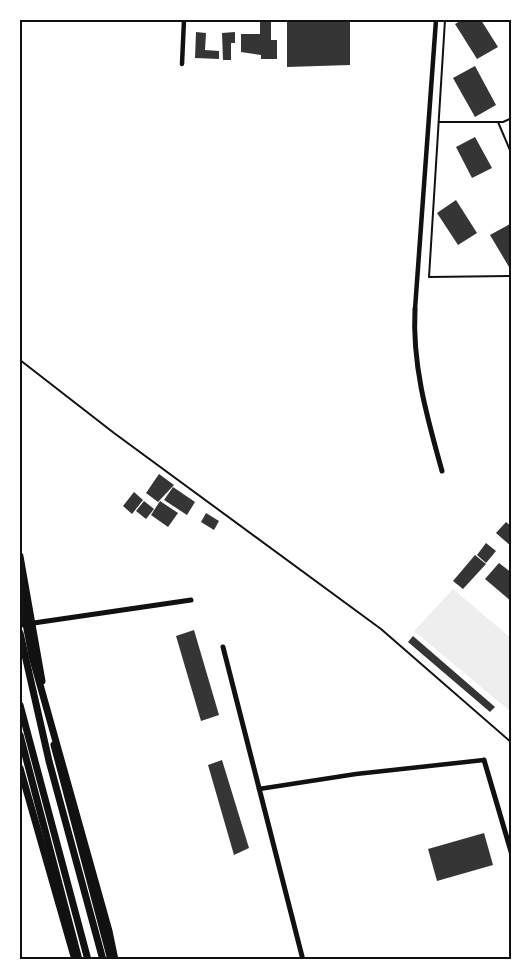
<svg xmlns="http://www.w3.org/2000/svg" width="531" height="979" viewBox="0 0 531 979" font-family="'DejaVu Sans',sans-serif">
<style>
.green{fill:#eee}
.building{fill:#353535}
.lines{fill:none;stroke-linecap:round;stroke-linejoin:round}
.service{stroke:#111;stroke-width:2}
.minor{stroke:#111;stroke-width:4.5}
.tertiary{stroke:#111;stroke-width:5}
.primary{stroke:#111;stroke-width:7}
.trunk{stroke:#111;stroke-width:7}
.neatline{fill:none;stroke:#111;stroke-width:2}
</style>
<rect width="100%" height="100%" fill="#fff"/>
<polygon class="green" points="453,589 511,638 511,712 414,631"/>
<g class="building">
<polygon points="260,20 271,20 271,40 277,40 277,59 261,59 261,55 241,52 241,34 260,34"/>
<polygon points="287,20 350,20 350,65 287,67"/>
<polygon points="462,20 481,20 498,47 477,59 455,24"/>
<polygon points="196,32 206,33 205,50 219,51 219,59 195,58"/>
<polygon points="235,32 235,43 231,43 231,60 223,60 222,33"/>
<polygon points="475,66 496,105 475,117 453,78"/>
<polygon points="475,137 492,168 472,178 456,147"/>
<polygon points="456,200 477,233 458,245 437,213"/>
<polygon points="510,224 512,265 509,267 490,235"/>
<polygon points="159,474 174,485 158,502 146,493"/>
<polygon points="173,487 195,502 187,515 164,500"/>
<polygon points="134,492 143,500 132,514 123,506"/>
<polygon points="144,501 154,509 146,519 136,511"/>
<polygon points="160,501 178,513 168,527 151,515"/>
<polygon points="206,513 219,521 214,530 201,522"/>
<polygon points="506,522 512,527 512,547 496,533"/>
<polygon points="486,543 496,551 486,563 477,555"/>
<polygon points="475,555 486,564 463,589 453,581"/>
<polygon points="499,563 512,573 512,602 485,579"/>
<polygon points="194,630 219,715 201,721 176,636"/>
<polygon points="413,636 495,707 490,712 408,642"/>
<polygon points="222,760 249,848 234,855 208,765"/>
<polygon points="484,833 493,865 437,881 428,849"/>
</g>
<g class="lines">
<g class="service">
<polyline points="445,20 429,277 512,276"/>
<polyline points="439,122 503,122 512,118"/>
<polyline points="498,122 512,155"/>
<polyline points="20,360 114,433 381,629 512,743"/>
</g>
<g class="minor">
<polyline points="182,64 184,20"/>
<polyline points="415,309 436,20"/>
<polyline points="259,789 356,774 484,760"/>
</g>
<g class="tertiary">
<path d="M415 309C412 365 427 417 442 471"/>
<polyline points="20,625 191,600"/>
<polyline points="223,647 303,960"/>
<polyline points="484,760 512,855"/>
</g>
<g class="primary">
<polyline points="20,556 42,681"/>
<polyline points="20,735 79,960"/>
<polyline points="54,745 111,960"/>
</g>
<g class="trunk">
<polyline points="20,591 32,656 109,931 115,960"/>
<polyline points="20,633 49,761 103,960"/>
<polyline points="20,705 88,960"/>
<polyline points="20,768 75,960"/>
</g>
</g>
<rect width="531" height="979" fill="none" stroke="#ffffff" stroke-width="42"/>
<rect x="21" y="21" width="489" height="937" class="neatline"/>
</svg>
